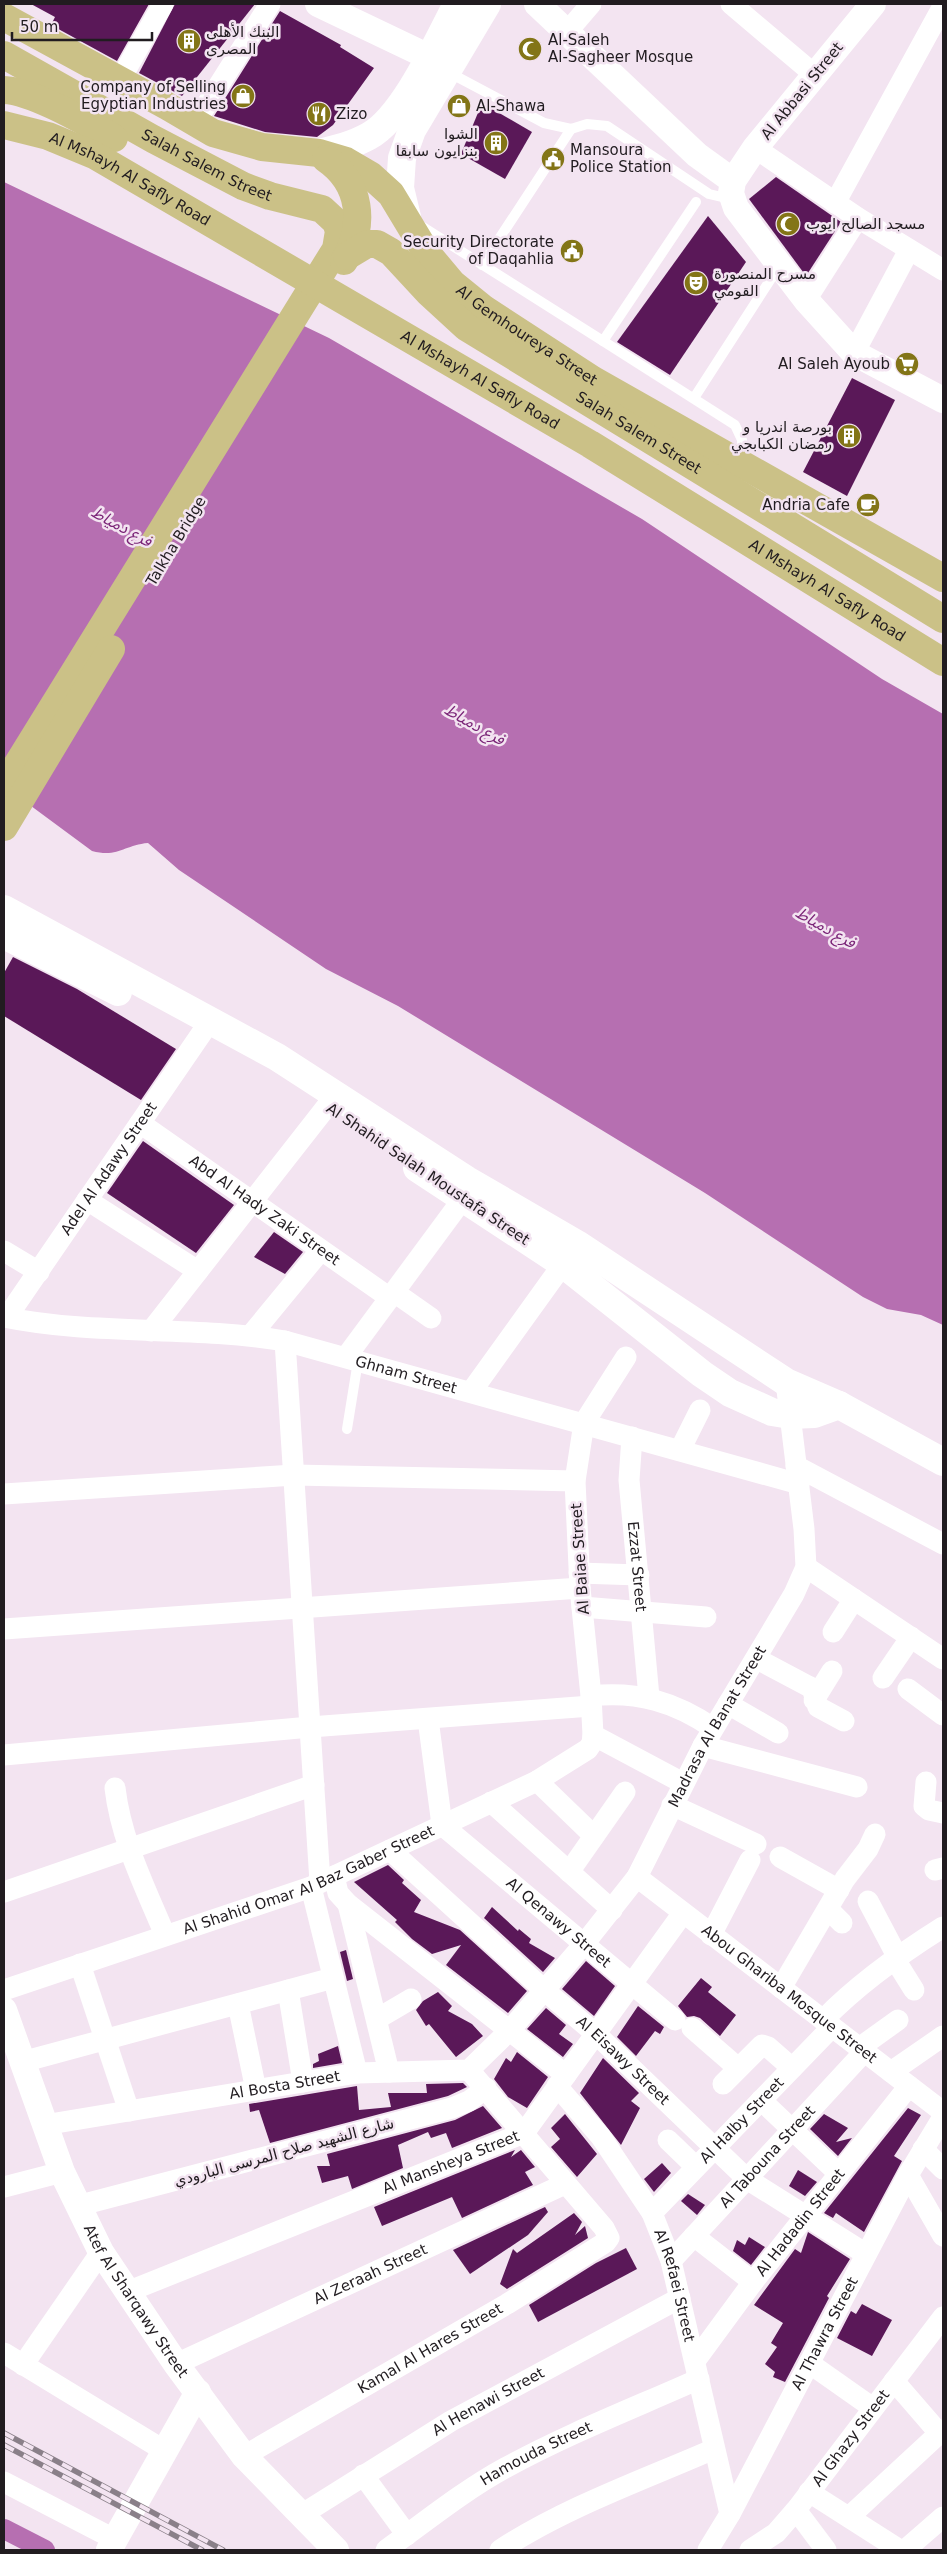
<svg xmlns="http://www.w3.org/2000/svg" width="947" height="2554" viewBox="0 0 947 2554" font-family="'DejaVu Sans','Noto Sans Arabic',sans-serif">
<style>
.water{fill:#b66fb1}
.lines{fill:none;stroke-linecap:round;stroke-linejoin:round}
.canal{stroke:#b66fb1;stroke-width:20}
.building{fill:#5a1858}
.service{stroke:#fff;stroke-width:10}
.minor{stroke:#fff;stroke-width:21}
.tertiary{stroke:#fff;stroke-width:26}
.secondary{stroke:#fff;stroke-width:28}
.primary{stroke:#cbc187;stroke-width:28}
.rail-casing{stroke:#8a8089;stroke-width:5.5}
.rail{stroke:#f3e4f1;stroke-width:4;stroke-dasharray:11;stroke-linecap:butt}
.labels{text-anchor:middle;stroke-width:5;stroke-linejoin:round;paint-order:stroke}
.poi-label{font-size:15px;fill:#211c20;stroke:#f3e4f1;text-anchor:start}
.street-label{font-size:15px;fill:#211c20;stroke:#f3e4f1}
.water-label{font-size:16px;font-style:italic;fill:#7a2477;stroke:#f3e4f1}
</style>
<rect width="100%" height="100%" fill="#f3e4f1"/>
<path class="water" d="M4 182 329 338 642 519 882 679 943 714V1325L921 1315 887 1309 863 1297 705 1193 398 1006 326 969 179 870 148 843C124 845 118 858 92 851L4 786Z"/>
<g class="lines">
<polyline class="canal" points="4,2529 45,2550"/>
</g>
<g class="building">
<polygon points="31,4 149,4 117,61 51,25 55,17"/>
<polygon points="175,4 255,4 182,96 139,73"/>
<polygon points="280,11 341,45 340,47 374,68 333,125 317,137 265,132 214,116"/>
<polygon points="482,103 532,132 505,179 461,154"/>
<polygon points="776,177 841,222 806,276 749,199"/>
<polygon points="708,216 746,262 670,375 617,342"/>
<polygon points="852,378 895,400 847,496 803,472"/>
<polygon points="13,957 77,989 176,1049 141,1100 4,1016 4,973"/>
<polygon points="143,1141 234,1205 196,1253 107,1193"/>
<polygon points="274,1232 303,1252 285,1274 254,1257"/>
<polygon points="388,1865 404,1880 402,1883 421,1900 414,1912 460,1930 527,1991 508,2013 446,1965 461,1945 432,1954 412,1939 395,1922 397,1920 354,1882"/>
<polygon points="492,1907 518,1931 519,1929 531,1939 529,1943 555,1958 543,1972 484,1918"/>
<polygon points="346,1950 353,1979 347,1981 340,1952"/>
<polygon points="586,1961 615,1986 594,2016 562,1989"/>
<polygon points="701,1978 712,1987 708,1992 736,2015 720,2036 700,2018 694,2016 687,2017 678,2006"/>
<polygon points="438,1992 452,2006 448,2011 472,2024 483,2036 456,2057 429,2024 426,2026 416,2010 423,2001"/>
<polygon points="638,2006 664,2027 660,2034 655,2031 636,2056 617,2037"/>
<polygon points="546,2008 566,2025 559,2034 573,2044 563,2057 527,2029"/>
<polygon points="338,2046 342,2063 313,2068 313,2064 319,2061 318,2054"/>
<polygon points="517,2052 548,2077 527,2108 508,2097 494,2079 506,2058 511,2062"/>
<polygon points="603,2058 639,2093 631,2101 640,2108 621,2145 580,2093"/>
<polygon points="463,2083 467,2087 448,2096 270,2143 259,2110 250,2112 249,2104 357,2086 359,2110 391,2107 388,2093 427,2093 426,2084"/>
<polygon points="483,2106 502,2128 452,2148 446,2133 431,2138 428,2132 398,2145 403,2168 352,2189 348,2176 322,2183 317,2166 330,2166 327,2154 455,2120"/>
<polygon points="908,2108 921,2115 894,2156 902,2161 864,2232 836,2213 833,2218 824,2213"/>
<polygon points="565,2114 597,2154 577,2177 551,2147 560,2139 551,2128"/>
<polygon points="824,2114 848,2128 836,2142 852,2138 838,2156 810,2129"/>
<polygon points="515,2150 511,2157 521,2150 535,2167 525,2172 533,2185 462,2218 452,2197 382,2226 374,2207"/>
<polygon points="662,2163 671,2173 654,2192 644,2179"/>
<polygon points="798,2170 817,2182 805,2196 789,2186"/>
<polygon points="688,2194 705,2205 697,2215 681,2201"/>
<polygon points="545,2207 548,2212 528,2235 470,2274 453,2250"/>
<polygon points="574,2213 582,2222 575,2235 585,2226 588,2238 507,2289 500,2284 513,2249 517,2253"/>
<polygon points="808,2232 850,2259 827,2296 829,2298 785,2382 773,2377 775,2372 765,2364 777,2347 771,2343 783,2323 754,2305 795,2249 801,2253"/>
<polygon points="749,2237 765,2247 751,2265 733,2251 737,2240 745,2245"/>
<polygon points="626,2248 637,2269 538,2322 529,2305 596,2263"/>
<polygon points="862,2304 892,2320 872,2356 837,2338 851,2311 856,2314"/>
</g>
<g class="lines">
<g class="service">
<polyline points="448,72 544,123 571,129 587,124 607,126 709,194 730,199"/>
<polyline points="696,202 603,341 735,425 742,440 743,461"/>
<polyline points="418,224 603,341"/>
<polyline points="482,265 571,129"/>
<polyline points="694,398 772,277"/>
<polyline points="347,1429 358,1361"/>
</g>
<g class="minor">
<polyline points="731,4 815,75"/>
<polyline points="567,32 591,4"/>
<polyline points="120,80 163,4"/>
<polyline points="195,123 270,4"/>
<polyline points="755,148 858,218 943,270"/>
<polyline points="835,203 943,6"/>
<polyline points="806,300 858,218"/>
<polyline points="854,353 909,250"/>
<path id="s1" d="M140 1123 390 1298"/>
<polyline points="87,1200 198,1271"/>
<polyline points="4,1251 39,1272"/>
<polyline points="394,1292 431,1318"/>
<path id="s2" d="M4 1317C96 1336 192 1325 285 1341L799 1484"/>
<path id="s3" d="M7 1317 210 1021"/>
<polyline points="151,1331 327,1106"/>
<polyline points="251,1335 321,1250"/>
<polyline points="285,1341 320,1882"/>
<polyline points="346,1357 462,1200"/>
<polyline points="471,1392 563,1264"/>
<path id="s4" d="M632 1437 629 1480 649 1697"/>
<polyline points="680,1450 700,1410"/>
<polyline points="796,1466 943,1544"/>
<polyline points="4,1494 294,1475 575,1481"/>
<polyline points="806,1567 943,1659"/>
<polyline points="579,1573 639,1575"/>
<polyline points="582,1607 706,1617"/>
<polyline points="4,1629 580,1588"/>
<polyline points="833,1632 854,1599"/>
<polyline points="757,1659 808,1686 812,1688 818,1707 844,1721"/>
<polyline points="883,1678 911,1637"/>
<polyline points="908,1689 943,1715"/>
<path d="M591 1696C638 1691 675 1702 713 1728"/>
<polyline points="814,1700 832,1671"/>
<polyline points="728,1704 778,1733"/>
<path id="s5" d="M428 1719 442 1825 675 2020"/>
<polyline points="593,1735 683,1783"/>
<polyline points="703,1746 857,1787"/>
<polyline points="4,1755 310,1727 591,1706"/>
<polyline points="537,1781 594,1836"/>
<polyline points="926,1782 924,1806 929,1810 943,1813"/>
<path d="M115 1788C121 1840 145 1887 165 1935"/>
<polyline points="491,1802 612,1910"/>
<polyline points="672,1805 756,1844"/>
<path id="s6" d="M390 1850 544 1990 596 2034 747 2179 866 2254"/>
<polyline points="780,1857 839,1890"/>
<polyline points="935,1870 943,1868"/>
<polyline points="569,1872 625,1792"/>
<polyline points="334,1876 338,1893 348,1904 566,2075"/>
<path id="s7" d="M637 1877 943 2112"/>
<polyline points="311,1887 357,2073"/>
<polyline points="4,1892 314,1785"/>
<polyline points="868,1901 897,1956"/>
<polyline points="348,1904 389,2072"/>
<polyline points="828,1909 842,1923"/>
<polyline points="711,1935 750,1860"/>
<polyline points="894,1958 914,1990"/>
<polyline points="80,1964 129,2111"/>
<polyline points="781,1988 845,1879 868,1849 875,1834"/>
<path id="s8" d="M4 1990 311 1887 537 1781 588 1749 592 1743 593 1735 591 1696 580 1588 575 1481 584 1423 626 1357"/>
<polyline points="288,1990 303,2082"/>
<polyline points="238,2004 256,2090"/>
<polyline points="377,2019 411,1999"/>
<path d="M823 2020C859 1983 900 1954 943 1927"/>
<polyline points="692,2028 738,2068"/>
<polyline points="859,2048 898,2020"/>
<polyline points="22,2062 333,1978"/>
<polyline points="891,2072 943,2036"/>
<polyline points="723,2084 762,2045 768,2047 792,2068"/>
<path id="s9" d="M557 2086 601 2137 652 2213 671 2261 730 2514"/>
<polyline points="761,2100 839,2174"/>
<path id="s10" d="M44 2125 357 2073 469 2070 510 2030 584 1944 637 1877 703 1746 794 1594 806 1567 804 1529 786 1382"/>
<polyline points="668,2140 696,2167"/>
<polyline points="923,2149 943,2169"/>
<polyline points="908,2175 943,2236"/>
<polyline points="4,2187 62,2172"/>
<polyline points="77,2206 452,2108 469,2101 486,2088"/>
<path id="s11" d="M652 2213 832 2027"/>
<polyline points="694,2236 753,2282"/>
<path id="s12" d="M671 2261 864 2052"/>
<path id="s13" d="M127 2292 524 2133 683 1913"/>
<polyline points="4,2353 165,2451"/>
<path id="s14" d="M695 2361 753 2282 909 2086"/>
<polyline points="809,2363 873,2408"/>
<path id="s15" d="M176 2364 565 2184"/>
<polyline points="23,2365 101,2252"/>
<polyline points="894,2381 939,2433"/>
<path id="s16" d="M244 2456 507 2304 606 2242 609 2238 604 2228 469 2070"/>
<polyline points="363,2475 407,2535"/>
<polyline points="4,2482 116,2540"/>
<polyline points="809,2492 900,2550"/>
<polyline points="796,2510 826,2550"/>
<path id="s17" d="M301 2515 451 2421 680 2298"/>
<polyline points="849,2517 943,2430"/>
<path id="s18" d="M386 2550C425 2522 463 2491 505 2468 567 2434 634 2408 699 2379"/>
<path d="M500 2550C566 2507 643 2480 714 2449"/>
<path id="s19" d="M708 2550 730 2514 908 2175 943 2117"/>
<path id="s20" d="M750 2550 776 2533 796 2510 943 2317"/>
<polyline points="905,2550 943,2517"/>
</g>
<g class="tertiary">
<polyline points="318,4 429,57"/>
<polyline points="537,4 697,155 733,181"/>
<polyline points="873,4 755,148 733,181 731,193 736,208 806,300 854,353 943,400"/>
<path id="s21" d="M4 2010 62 2172 101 2252 176 2364 244 2456 336 2550"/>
<polyline points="109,2550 198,2392"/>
</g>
<g class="secondary">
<path d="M319 153C336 149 353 145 369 136 404 117 438 40 457 4"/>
<polyline points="407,217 400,188 402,158 412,130 487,4"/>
<polyline points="4,909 277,1057 467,1180 577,1244 786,1382 839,1405 943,1462"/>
<polyline points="4,935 118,992"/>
<polyline points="417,1168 563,1264 702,1374 730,1393 772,1412 790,1415 814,1414 839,1405"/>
</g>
<g class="primary">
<path id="s22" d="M4 17 167 106 213 133 262 147 319 153 346 161 370 175 391 194 426 252 452 283 484 309 593 380 943 578"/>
<path id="s23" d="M4 55 153 139 243 186 270 196 322 209 336 222 339 231 336 249 4 786"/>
<path d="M4 90C33 91 87 123 114 138"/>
<path id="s24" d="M4 125 48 136 94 155 590 444 943 662"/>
<path d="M326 159C361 183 366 225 344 261"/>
<path id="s25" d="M347 256 367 244H377L391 252 429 293 466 327 943 619"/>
<polyline points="4,827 111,649"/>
</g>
<g class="rail-casing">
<g id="rail">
<polyline points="4,2433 223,2550"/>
<polyline points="4,2445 202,2550"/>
</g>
</g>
<use href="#rail" class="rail"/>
</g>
<defs>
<g id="building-disc" transform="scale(1.25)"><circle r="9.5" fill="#837517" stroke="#f3e4f1"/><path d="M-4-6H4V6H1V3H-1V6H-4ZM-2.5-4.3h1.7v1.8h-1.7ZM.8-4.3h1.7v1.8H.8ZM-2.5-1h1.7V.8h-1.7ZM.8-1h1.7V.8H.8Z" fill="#fff"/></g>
<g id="mosque-disc" transform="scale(1.25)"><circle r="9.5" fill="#837517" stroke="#f3e4f1"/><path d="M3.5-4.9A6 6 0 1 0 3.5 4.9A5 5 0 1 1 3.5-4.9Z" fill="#fff"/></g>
<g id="shop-disc" transform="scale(1.25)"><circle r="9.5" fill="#837517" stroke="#f3e4f1"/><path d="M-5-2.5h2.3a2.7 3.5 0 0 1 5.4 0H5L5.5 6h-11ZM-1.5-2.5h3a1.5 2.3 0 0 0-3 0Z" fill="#fff"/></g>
<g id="restaurant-disc" transform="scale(1.25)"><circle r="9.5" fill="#837517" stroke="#f3e4f1"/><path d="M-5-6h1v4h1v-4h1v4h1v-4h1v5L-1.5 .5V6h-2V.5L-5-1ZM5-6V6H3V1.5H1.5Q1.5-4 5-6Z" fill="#fff"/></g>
<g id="civic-disc" transform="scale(1.25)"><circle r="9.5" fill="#837517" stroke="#f3e4f1"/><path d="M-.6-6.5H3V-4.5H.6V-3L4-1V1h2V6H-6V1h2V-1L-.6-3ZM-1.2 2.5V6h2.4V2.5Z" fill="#fff"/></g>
<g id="theatre-disc" transform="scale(1.25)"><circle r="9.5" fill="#837517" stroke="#f3e4f1"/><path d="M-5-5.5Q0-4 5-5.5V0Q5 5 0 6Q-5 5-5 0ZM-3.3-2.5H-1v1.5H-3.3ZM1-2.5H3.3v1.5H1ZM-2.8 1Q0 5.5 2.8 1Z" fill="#fff"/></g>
<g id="supermarket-disc" transform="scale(1.25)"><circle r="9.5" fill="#837517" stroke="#f3e4f1"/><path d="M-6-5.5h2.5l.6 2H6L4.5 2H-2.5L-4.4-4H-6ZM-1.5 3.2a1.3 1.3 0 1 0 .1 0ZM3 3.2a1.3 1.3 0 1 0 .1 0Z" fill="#fff"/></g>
<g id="cafe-disc" transform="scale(1.25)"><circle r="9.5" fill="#837517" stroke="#f3e4f1"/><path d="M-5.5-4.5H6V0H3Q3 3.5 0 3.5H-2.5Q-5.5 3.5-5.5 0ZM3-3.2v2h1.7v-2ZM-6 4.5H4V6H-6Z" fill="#fff"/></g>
</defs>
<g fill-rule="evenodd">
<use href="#building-disc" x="189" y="41"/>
<use href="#mosque-disc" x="530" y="49"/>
<use href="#shop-disc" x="243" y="96"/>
<use href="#shop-disc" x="459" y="106"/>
<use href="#restaurant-disc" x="319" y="114"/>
<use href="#building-disc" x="496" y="143"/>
<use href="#civic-disc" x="553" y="159"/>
<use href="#mosque-disc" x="788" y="224"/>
<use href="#civic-disc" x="572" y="251"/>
<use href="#theatre-disc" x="696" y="283"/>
<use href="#supermarket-disc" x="907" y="364"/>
<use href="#building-disc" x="849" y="436"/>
<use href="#cafe-disc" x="868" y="505"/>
</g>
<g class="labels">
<g class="poi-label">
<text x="206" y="37">البنك الأهلى<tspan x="206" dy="17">المصرى</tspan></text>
<text x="548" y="45">Al-Saleh<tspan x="548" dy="17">Al-Sagheer Mosque</tspan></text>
<text x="226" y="92" text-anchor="end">Company of Selling<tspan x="226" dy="17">Egyptian Industries</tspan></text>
<text x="476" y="111">Al-Shawa</text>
<text x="336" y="119">Zizo</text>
<text x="478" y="139" text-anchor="end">الشوا<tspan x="478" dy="17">بنزايون سابقا</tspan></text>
<text x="570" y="155">Mansoura<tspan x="570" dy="17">Police Station</tspan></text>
<text x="806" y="229">مسجد الصالح ايوب</text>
<text x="554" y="247" text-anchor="end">Security Directorate<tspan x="554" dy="17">of Daqahlia</tspan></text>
<text x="714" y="279">مسرح المنصورة<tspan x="714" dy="17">القومي</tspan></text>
<text x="890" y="369" text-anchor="end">Al Saleh Ayoub</text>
<text x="832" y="432" text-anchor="end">بورصة اندريا و<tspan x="832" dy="17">رمضان الكبابجي</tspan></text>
<text x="850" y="510" text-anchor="end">Andria Cafe</text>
</g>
<g class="street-label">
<text transform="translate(802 91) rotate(-51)" y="5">Al Abbasi Street</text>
<text dy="5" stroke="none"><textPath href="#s23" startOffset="231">Salah Salem Street</textPath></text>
<text dy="5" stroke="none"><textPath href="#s24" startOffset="138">Al Mshayh Al Safly Road</textPath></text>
<text dy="5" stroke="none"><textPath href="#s22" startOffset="631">Al Gemhoureya Street</textPath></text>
<text dy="5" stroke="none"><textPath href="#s24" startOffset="542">Al Mshayh Al Safly Road</textPath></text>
<text dy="5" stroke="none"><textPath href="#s25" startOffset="358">Salah Salem Street</textPath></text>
<text transform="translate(176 541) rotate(-59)" y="5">Talkha Bridge</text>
<text dy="5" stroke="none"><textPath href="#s24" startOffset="948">Al Mshayh Al Safly Road</textPath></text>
<text dy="5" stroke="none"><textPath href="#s3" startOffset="180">Adel Al Adawy Street</textPath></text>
<text transform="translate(428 1174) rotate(34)" y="5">Al Shahid Salah Moustafa Street</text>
<text dy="5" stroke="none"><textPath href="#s1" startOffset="152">Abd Al Hady Zaki Street</textPath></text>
<text dy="5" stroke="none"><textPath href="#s2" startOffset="408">Ghnam Street</textPath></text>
<text transform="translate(580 1559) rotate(-94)" y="5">Al Baiae Street</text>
<text dy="5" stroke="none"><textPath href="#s4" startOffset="130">Ezzat Street</textPath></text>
<text dy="5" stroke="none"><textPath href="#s10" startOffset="856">Madrasa Al Banat Street</textPath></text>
<text dy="5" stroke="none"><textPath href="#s8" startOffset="324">Al Shahid Omar Al Baz Gaber Street</textPath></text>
<text dy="5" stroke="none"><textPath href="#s5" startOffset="259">Al Qenawy Street</textPath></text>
<text dy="5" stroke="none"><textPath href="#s7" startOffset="192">Abou Ghariba Mosque Street</textPath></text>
<text dy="5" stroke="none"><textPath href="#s6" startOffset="314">Al Eisawy Street</textPath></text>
<text dy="5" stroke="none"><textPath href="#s10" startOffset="244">Al Bosta Street</textPath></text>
<text dy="5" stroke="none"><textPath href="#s11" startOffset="129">Al Halby Street</textPath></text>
<text transform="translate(284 2152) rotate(-15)" y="5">شارع الشهيد صلاح المرسى البارودي</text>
<text dy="5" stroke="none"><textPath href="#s12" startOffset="142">Al Tabouna Street</textPath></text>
<text dy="5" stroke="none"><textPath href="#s13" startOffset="349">Al Mansheya Street</textPath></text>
<text dy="5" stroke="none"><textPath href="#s14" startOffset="174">Al Hadadin Street</textPath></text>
<text dy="5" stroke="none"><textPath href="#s15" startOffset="214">Al Zeraah Street</textPath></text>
<text dy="5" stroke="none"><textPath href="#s9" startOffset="235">Al Refaei Street</textPath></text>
<text dy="5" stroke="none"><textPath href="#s21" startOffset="321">Atef Al Sharqawy Street</textPath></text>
<text dy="5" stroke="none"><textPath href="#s19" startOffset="246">Al Thawra Street</textPath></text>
<text dy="5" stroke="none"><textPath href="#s16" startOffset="215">Kamal Al Hares Street</textPath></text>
<text dy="5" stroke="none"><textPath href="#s17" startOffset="219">Al Henawi Street</textPath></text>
<text dy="5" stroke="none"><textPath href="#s20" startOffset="152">Al Ghazy Street</textPath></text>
<text dy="5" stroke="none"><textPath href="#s18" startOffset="179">Hamouda Street</textPath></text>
</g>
<g class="water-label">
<text transform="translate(122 526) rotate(29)" y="6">فرع دمياط</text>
<text transform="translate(475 724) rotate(30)" y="6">فرع دمياط</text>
<text transform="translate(826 927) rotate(30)" y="6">فرع دمياط</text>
</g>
</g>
<rect width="947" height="2554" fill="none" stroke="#211c20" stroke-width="10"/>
<path d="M12 32v8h140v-8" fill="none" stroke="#211c20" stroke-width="2.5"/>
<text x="20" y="32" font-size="15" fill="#211c20" stroke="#f3e4f1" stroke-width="4" paint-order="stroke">50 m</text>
</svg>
